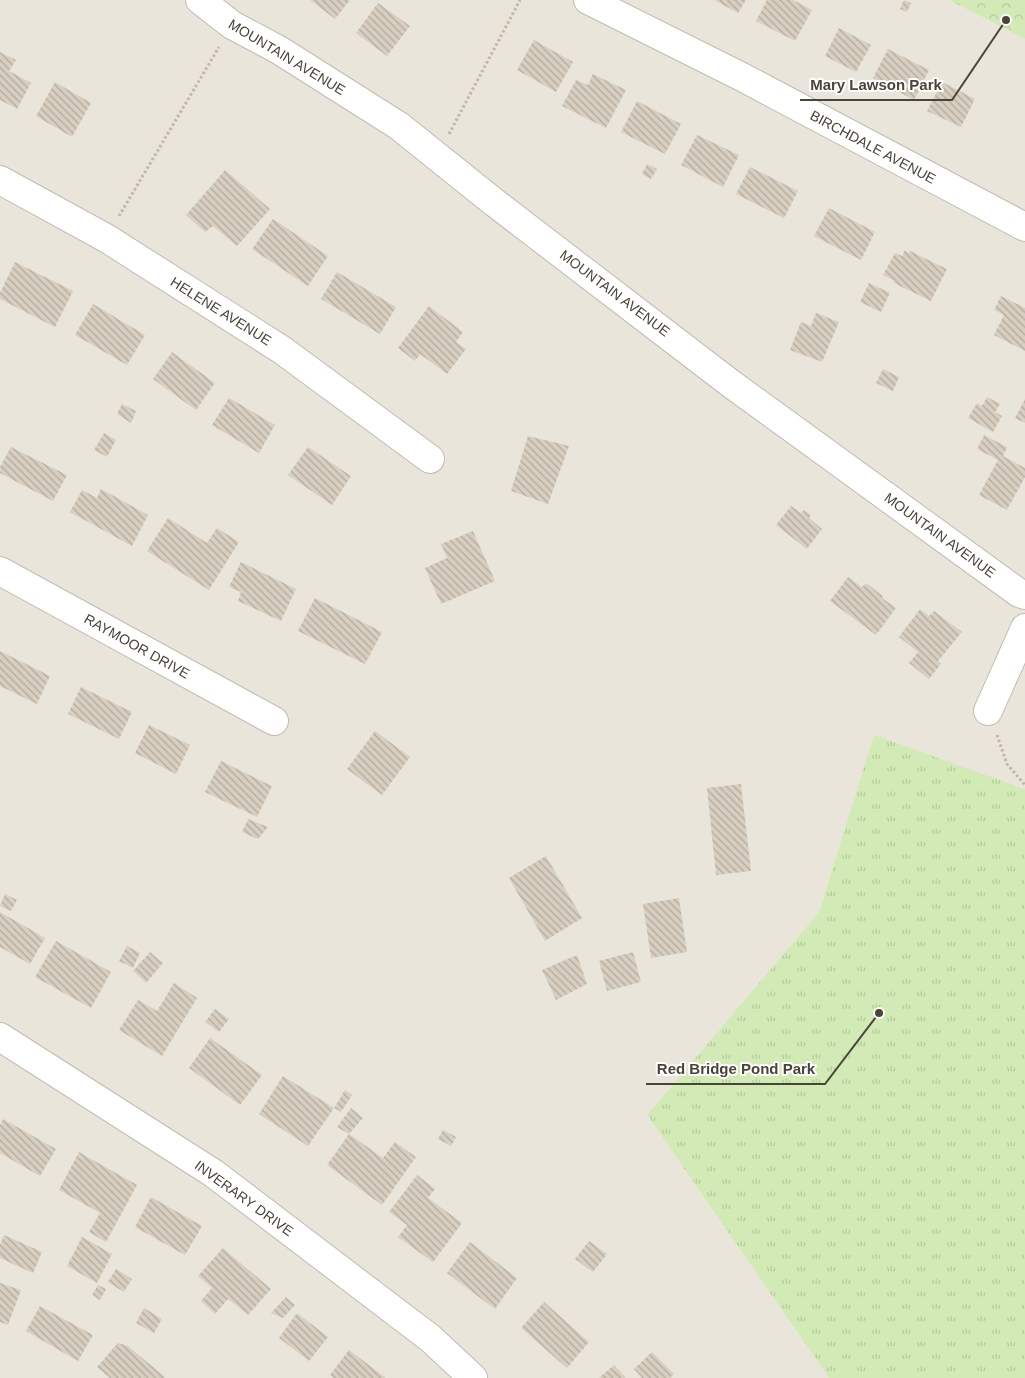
<svg xmlns="http://www.w3.org/2000/svg" width="1025" height="1378" viewBox="0 0 1025 1378" font-family="Arial,sans-serif">
<style>
.residential{fill:#eae5da}
.grass{fill:url(#grass-tufts)}
.forest{fill:url(#forest-crowns)}
.building{fill:url(#building-back-hatch)}
.lines{fill:none;stroke-linecap:round;stroke-linejoin:round}
.minor-casing{stroke:#c2bbae;stroke-width:30}
.path{stroke:#c4b79f;stroke-width:3;stroke-dasharray:2.5 2.5;stroke-linecap:butt}
.minor{stroke:#fff;stroke-width:28}
.labels{text-anchor:middle;stroke-width:4;stroke-linejoin:round;paint-order:stroke}
.street-label{font-size:14px;fill:#4b4439;stroke:#fff}
.leader{fill:none;stroke:#4b4439;stroke-width:2}
.callout-dot{fill:#4b4439;stroke:#fff;stroke-width:2}
.callout-label{font-size:15px;text-anchor:middle;font-weight:bold;fill:#4b4439;stroke:#fff;stroke-width:4;stroke-linejoin:round;paint-order:stroke}
</style>
<defs>
<pattern id="grass-tufts" width="24" height="20" patternUnits="userSpaceOnUse" patternTransform="scale(1.25)"><rect width="24" height="20" fill="#d2eab5"/><path d="M3 7l-1-3M5 7V3M7 7l1-3M15 17l-1-3M17 17v-4M19 17l1-3" fill="none" stroke="#b6ca9c"/></pattern>
<pattern id="forest-crowns" width="20" height="18" patternUnits="userSpaceOnUse" patternTransform="scale(1.25)"><rect width="20" height="18" fill="#d2eab5"/><path d="M2 6a3 3 0 1 1 6 0M12 15a3 3 0 1 1 6 0" fill="none" stroke="#b6ca9c"/></pattern>
<pattern id="building-back-hatch" width="6" height="6" patternUnits="userSpaceOnUse" patternTransform="scale(1.25)"><rect width="6" height="6" fill="#d8cfc1"/><path d="M-1 5l2 2M0 0l6 6M5-1l2 2" fill="none" stroke="#b1aa9e"/></pattern>
</defs>
<rect width="100%" height="100%" fill="#f6f3ec"/>
<polygon class="residential" points="0,0 949,0 1025,39 1025,789 874,736 819,912 647,1115 829,1378 0,1378"/>
<polygon class="grass" points="874,735 1025,789 1025,1378 829,1378 647,1115 819,912"/>
<polygon class="forest" points="949,0 1025,0 1025,39"/>
<g class="building">
<polygon points="310,0 350,0 335,19"/>
<polygon points="714,0 746,0 738,13"/>
<polygon points="767,0 793,0 812,10 795,41 756,21"/>
<polygon points="904,0 911,3 907,12 900,9"/>
<polygon points="378,3 410,26 387,56 356,33"/>
<polygon points="839,28 871,45 856,72 825,56"/>
<polygon points="534,40 573,62 556,92 517,70"/>
<polygon points="888,49 929,70 914,100 873,78"/>
<polygon points="0,52 16,60 9,71 31,83 17,109 0,100"/>
<polygon points="593,74 626,90 606,128 562,106 576,80 588,85"/>
<polygon points="55,82 91,103 72,137 36,116"/>
<polygon points="942,82 975,99 961,127 927,111"/>
<polygon points="637,101 681,124 665,154 621,132"/>
<polygon points="697,135 739,155 723,187 681,165"/>
<polygon points="647,164 657,169 651,179 642,174"/>
<polygon points="750,167 798,191 784,218 736,194"/>
<polygon points="225,170 270,209 237,246 213,226 205,232 186,215"/>
<polygon points="829,208 875,232 861,260 814,236"/>
<polygon points="273,219 328,256 308,286 252,249"/>
<polygon points="905,250 909,253 910,251 947,269 931,301 894,283 895,281 883,275 895,253 902,256"/>
<polygon points="15,262 73,291 55,327 0,299 0,293"/>
<polygon points="337,272 396,307 380,334 321,299"/>
<polygon points="869,283 890,293 881,312 860,302"/>
<polygon points="1001,296 1025,308 1025,351 994,335 1004,315 994,310"/>
<polygon points="93,304 145,335 127,365 75,335"/>
<polygon points="429,306 463,332 456,342 466,349 447,374 420,354 415,361 398,348"/>
<polygon points="816,313 839,322 822,362 790,350 801,322 811,326"/>
<polygon points="172,352 215,383 196,410 153,379"/>
<polygon points="883,369 899,377 893,391 876,383"/>
<polygon points="987,397 1000,404 995,412 1002,416 993,432 968,418 977,403 982,406"/>
<polygon points="229,398 275,425 259,453 212,425"/>
<polygon points="1025,399 1025,423 1015,418"/>
<polygon points="122,404 136,411 131,423 117,414"/>
<polygon points="104,433 116,440 107,457 94,450"/>
<polygon points="984,435 1007,447 1003,456 1025,468 1025,477 1007,510 979,495 998,460 977,449"/>
<polygon points="528,436 569,446 548,504 511,491"/>
<polygon points="11,447 67,475 53,501 0,473 0,467"/>
<polygon points="308,447 351,476 332,505 288,475"/>
<polygon points="101,489 148,515 132,546 70,512 82,490 97,498"/>
<polygon points="791,506 801,513 804,510 811,515 809,518 822,529 807,549 776,525"/>
<polygon points="168,518 207,543 217,528 239,542 209,590 147,551"/>
<polygon points="473,531 495,581 441,604 425,568 447,558 441,544"/>
<polygon points="241,562 296,589 281,621 238,601 241,592 229,587"/>
<polygon points="848,577 862,587 866,583 883,596 882,598 896,608 876,635 830,601"/>
<polygon points="315,598 382,632 365,664 298,631"/>
<polygon points="920,609 929,616 934,611 962,632 938,661 941,664 929,679 909,663 918,652 899,637"/>
<polygon points="0,651 50,676 37,704 0,686"/>
<polygon points="81,687 132,712 119,739 68,714"/>
<polygon points="149,725 190,745 176,774 135,753"/>
<polygon points="375,731 410,757 382,795 347,769"/>
<polygon points="221,761 272,786 257,817 205,792"/>
<polygon points="741,784 751,871 716,875 707,788"/>
<polygon points="248,819 268,827 258,839 242,832"/>
<polygon points="546,856 582,918 545,941 509,878"/>
<polygon points="5,894 17,900 11,911 0,906"/>
<polygon points="679,898 687,952 651,958 643,904"/>
<polygon points="0,912 45,938 30,964 0,947"/>
<polygon points="56,941 111,972 91,1008 35,977"/>
<polygon points="127,946 140,953 133,968 119,961"/>
<polygon points="150,952 163,963 146,983 133,971"/>
<polygon points="633,952 641,982 607,991 599,961"/>
<polygon points="577,955 587,984 556,1000 542,970"/>
<polygon points="174,983 197,998 162,1056 119,1030 138,1000 157,1011"/>
<polygon points="215,1009 229,1019 219,1032 205,1022"/>
<polygon points="210,1038 262,1075 240,1105 189,1068"/>
<polygon points="283,1076 334,1108 308,1146 259,1114"/>
<polygon points="345,1090 352,1095 341,1112 334,1108"/>
<polygon points="351,1108 363,1118 349,1134 337,1127"/>
<polygon points="3,1119 56,1149 40,1176 0,1153 0,1125"/>
<polygon points="443,1130 456,1137 451,1146 438,1139"/>
<polygon points="349,1134 383,1158 395,1142 416,1157 382,1205 327,1165"/>
<polygon points="79,1152 137,1185 106,1242 89,1232 100,1213 59,1190"/>
<polygon points="417,1175 435,1189 428,1198 462,1223 433,1262 398,1237 407,1225 389,1212"/>
<polygon points="151,1197 202,1226 185,1255 135,1227"/>
<polygon points="4,1235 42,1252 33,1273 0,1258 0,1245"/>
<polygon points="82,1237 112,1254 97,1283 67,1266"/>
<polygon points="589,1241 607,1254 593,1272 575,1259"/>
<polygon points="470,1242 517,1278 495,1309 447,1273"/>
<polygon points="223,1248 271,1289 248,1315 228,1299 215,1314 201,1301 212,1288 198,1276"/>
<polygon points="116,1269 132,1279 124,1292 108,1282"/>
<polygon points="0,1283 21,1290 8,1325 0,1322"/>
<polygon points="98,1285 106,1289 100,1300 92,1295"/>
<polygon points="286,1297 295,1305 283,1318 271,1313"/>
<polygon points="544,1302 589,1342 567,1368 521,1328"/>
<polygon points="40,1306 93,1335 78,1361 26,1331"/>
<polygon points="144,1308 162,1319 154,1333 136,1323"/>
<polygon points="297,1313 328,1337 309,1361 279,1338"/>
<polygon points="118,1343 128,1346 166,1378 110,1378 97,1367"/>
<polygon points="349,1350 386,1378 334,1378 330,1375"/>
<polygon points="652,1352 674,1374 670,1378 642,1378 634,1369"/>
<polygon points="614,1365 626,1378 599,1378"/>
</g>
<g class="lines">
<g class="minor-casing">
<g id="minor">
<polyline points="200,0 232,25 279,50 399,126 495,203 730,383 1019,593 1025,595"/>
<polyline points="588,0 742,77 1025,227"/>
<polyline points="0,180 106,238 282,350 430,459"/>
<polyline points="0,571 274,721"/>
<polyline points="988,711 1025,628"/>
<polyline points="0,1037 213,1173 430,1338 473,1378"/>
</g>
</g>
<g class="path">
<polyline points="449,134 520,0"/>
<polyline points="119,216 219,47"/>
<polyline points="997,735 1007,764 1025,785"/>
</g>
<use href="#minor" class="minor"/>
</g>
<g class="labels">
<g class="street-label">
<text transform="translate(287 57) rotate(31)" y="5">MOUNTAIN AVENUE</text>
<text transform="translate(873 147) rotate(28)" y="5">BIRCHDALE AVENUE</text>
<text transform="translate(615 293) rotate(37)" y="5">MOUNTAIN AVENUE</text>
<text transform="translate(221 311) rotate(32)" y="5">HELENE AVENUE</text>
<text transform="translate(940 535) rotate(36)" y="5">MOUNTAIN AVENUE</text>
<text transform="translate(137 646) rotate(29)" y="5">RAYMOOR DRIVE</text>
<text transform="translate(244 1198) rotate(36)" y="5">INVERARY DRIVE</text>
</g>
</g>
<path class="leader" d="M1006 20L952 100H800M879 1013L825 1084H646"/>
<g class="callout-dot">
<circle cx="1006" cy="20" r="5"/>
<circle cx="879" cy="1013" r="5"/>
</g>
<g class="callout-label">
<text x="876" y="90">Mary Lawson Park</text>
<text x="736" y="1074">Red Bridge Pond Park</text>
</g>
</svg>
